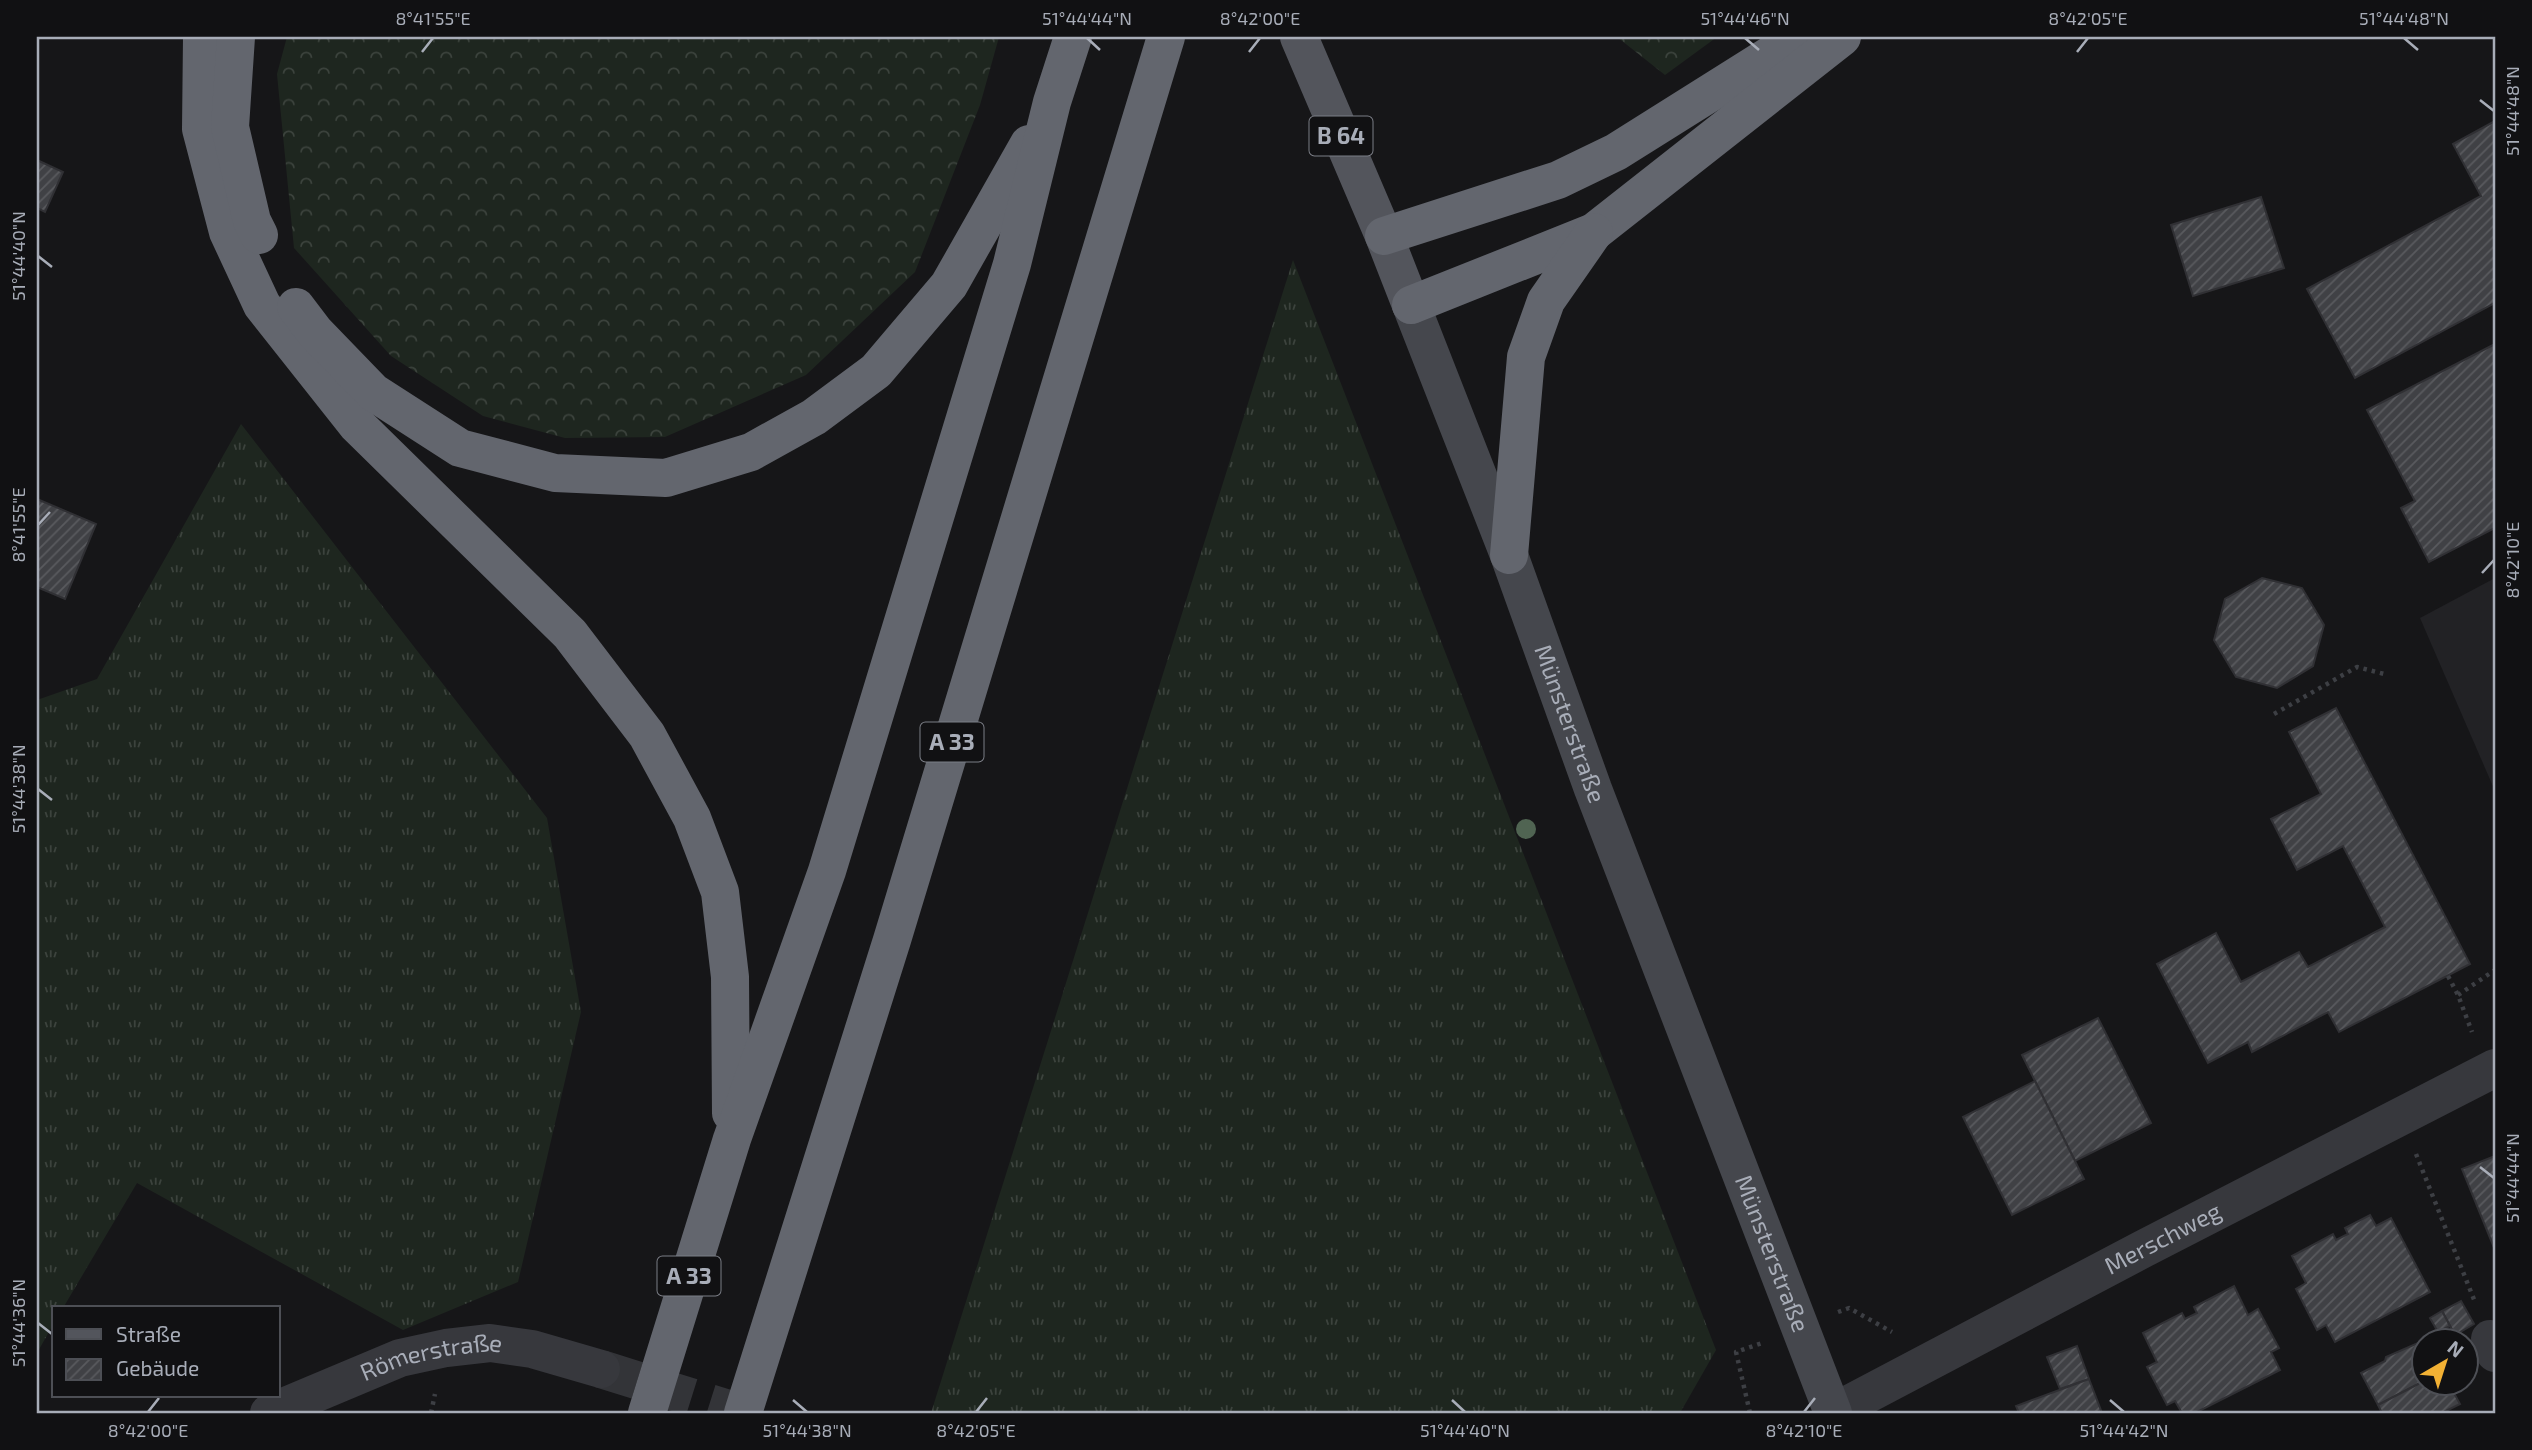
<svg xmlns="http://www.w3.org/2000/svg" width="2532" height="1450" viewBox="0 0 2532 1450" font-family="'Exo 2',sans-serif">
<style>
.built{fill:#222225}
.grass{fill:url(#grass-tufts)}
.forest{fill:url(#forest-crowns)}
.building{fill:url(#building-hatch);stroke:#303034;stroke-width:2}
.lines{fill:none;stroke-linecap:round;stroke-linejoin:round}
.minor-tunnel{stroke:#333438;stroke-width:38;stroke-dasharray:38 19;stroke-linecap:butt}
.path{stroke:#3d3f44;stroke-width:4.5;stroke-dasharray:3.5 5;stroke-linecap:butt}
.minor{stroke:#37383d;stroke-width:38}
.secondary{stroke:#45474d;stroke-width:38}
.primary{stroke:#53555c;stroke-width:38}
.motorway{stroke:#63666e;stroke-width:38}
.tree{fill:#506452}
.ticks{fill:none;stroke:#a8adb8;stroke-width:2.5}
.labels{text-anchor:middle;stroke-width:5;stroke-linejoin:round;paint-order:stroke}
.shield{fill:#111113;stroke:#7b7e86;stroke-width:2}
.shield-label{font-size:23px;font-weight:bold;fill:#a8adb8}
.street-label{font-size:24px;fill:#a8adb8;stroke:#111113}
.neatline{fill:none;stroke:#a8adb8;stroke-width:2.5}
.ticks-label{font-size:18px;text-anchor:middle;fill:#a8adb8}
</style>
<defs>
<pattern id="grass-tufts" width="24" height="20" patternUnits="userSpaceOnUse" patternTransform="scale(1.75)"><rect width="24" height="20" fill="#1e261f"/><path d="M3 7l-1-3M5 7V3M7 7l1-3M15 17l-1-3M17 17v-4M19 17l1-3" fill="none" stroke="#3c433d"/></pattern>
<pattern id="forest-crowns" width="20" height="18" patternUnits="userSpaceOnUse" patternTransform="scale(1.75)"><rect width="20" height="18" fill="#1e261f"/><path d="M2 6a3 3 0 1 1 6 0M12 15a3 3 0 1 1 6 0" fill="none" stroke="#3c433d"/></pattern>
<pattern id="building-hatch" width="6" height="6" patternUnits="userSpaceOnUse" patternTransform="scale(1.75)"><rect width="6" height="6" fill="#404145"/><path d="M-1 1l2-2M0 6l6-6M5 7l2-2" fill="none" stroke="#595a5e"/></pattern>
</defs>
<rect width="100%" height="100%" fill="#161618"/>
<polygon class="built" points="2495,578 2495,791 2420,618"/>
<g class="grass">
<polygon points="1293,260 1716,1350 1680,1413 931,1413"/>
<polygon points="241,424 547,818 581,1012 518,1282 403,1330 137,1183 63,1308 54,1308 54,1323 37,1353 37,700 97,679"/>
</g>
<g class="forest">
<polygon points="287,37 999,37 980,105 915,272 806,375 665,437 565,438 483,416 391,356 294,248 277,74"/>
<polygon points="1617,37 1717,37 1665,75"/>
</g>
<g class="building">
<polygon points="2495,121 2495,303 2355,378 2307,289 2481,196 2453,144"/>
<polygon points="37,160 63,172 45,212 37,208"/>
<polygon points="2261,197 2284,268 2193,296 2171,225"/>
<polygon points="2495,344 2495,528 2429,562 2401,508 2415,501 2367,410"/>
<polygon points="37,499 96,524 65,599 37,587"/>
<polygon points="2262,578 2302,588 2324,625 2313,666 2277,688 2236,677 2214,640 2225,599"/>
<polygon points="2336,708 2470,964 2339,1032 2328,1012 2252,1052 2248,1042 2208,1063 2157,964 2216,933 2241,982 2299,952 2308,967 2385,927 2343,846 2297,870 2271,819 2321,794 2289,732"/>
<polygon points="2098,1018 2151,1123 2075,1161 2022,1055"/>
<polygon points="2035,1081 2084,1179 2012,1215 1963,1117"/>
<polygon points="2495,1156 2495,1250 2462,1169"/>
<polygon points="2370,1215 2376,1226 2391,1218 2430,1292 2335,1342 2326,1325 2317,1330 2296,1289 2306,1283 2292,1256 2333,1234 2336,1240 2348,1234 2345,1228"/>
<polygon points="2234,1286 2248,1315 2258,1309 2279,1348 2271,1352 2280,1370 2195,1413 2182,1413 2175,1401 2167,1405 2147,1367 2157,1362 2143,1333 2182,1313 2185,1319 2197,1313 2194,1307"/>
<polygon points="2461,1301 2474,1324 2455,1335 2442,1311"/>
<polygon points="2442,1311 2450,1326 2438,1332 2430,1318"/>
<polygon points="2427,1339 2428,1342 2424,1342 2424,1381 2378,1405 2361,1373 2385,1361 2386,1357"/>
<polygon points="2077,1346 2089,1379 2060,1389 2047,1357"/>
<polygon points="2089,1379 2102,1413 2019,1413 2016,1406"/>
<polygon points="2424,1381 2424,1384 2449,1384 2460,1404 2442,1413 2382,1413 2378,1405"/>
</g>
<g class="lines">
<polyline class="minor-tunnel" points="601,1369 741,1413"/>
<g class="path">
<polyline points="2274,714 2357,667 2388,675"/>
<polyline points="2448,976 2458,995 2472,1032"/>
<polyline points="2458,995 2495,970"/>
<polyline points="2416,1154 2475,1302"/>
<polyline points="1838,1312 1849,1308 1892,1332"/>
<polyline points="431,1413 435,1394"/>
<polyline points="1750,1413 1736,1352 1762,1343"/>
</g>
<g class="minor">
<polyline points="2490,1339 2495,1353"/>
<path id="s1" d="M269 1413 400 1358 446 1348 490 1343 532 1349 601 1369"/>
<path id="s2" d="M1832 1413 2143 1249 2495 1068"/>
</g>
<path class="secondary" id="s3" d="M1411 305 1509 555 1593 789 1833 1413"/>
<polyline class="primary" points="1299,37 1384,236 1411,305"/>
<g class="motorway">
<polyline points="202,37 201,129 228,232 262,305 357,425 570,634 647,735 692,818 720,892 730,977 731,1113"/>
<polyline points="236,37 230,127 252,221 259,235"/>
<polyline points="1384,236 1558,180 1616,152 1799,37"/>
<polyline points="1411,305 1594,232 1842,37"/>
<polyline points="296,307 315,332 373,392 460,448 555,473 666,478 751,452 814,417 876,371 949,285 1029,144"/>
<polyline points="1509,555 1526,357 1546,301 1594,232"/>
<polyline points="647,1413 732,1139 827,871 1012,264 1052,102 1073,37"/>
<polyline points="743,1413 892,940 1166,37"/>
</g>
</g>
<circle class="tree" cx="1526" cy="829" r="10"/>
<path class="ticks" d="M1087 38 1100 50M1745 38 1759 50M2404 38 2418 50M422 52 433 38M1249 52 1260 38M2077 52 2088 38M2480 100 2494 111M38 256 52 267M38 525 50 512M2482 573 2494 560M38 789 52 800M2480 1167 2494 1178M38 1323 52 1334M793 1400 807 1412M1452 1400 1465 1412M2110 1400 2124 1412M148 1412 159 1398M976 1412 987 1398M1804 1412 1815 1398"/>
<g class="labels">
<g class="shield">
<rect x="1309.5" y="116.5" width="63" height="39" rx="5"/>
<rect x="920.5" y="722.5" width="63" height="39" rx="5"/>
<rect x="657.5" y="1256.5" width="63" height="39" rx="5"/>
</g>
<g class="shield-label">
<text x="1341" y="144">B 64</text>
<text x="952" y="750">A 33</text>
<text x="689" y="1284">A 33</text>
</g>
<g class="street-label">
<text dy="8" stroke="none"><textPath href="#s3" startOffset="448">Münsterstraße</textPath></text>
<text dy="8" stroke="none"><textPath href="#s2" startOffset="374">Merschweg</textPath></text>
<text dy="8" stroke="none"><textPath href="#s3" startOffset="1015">Münsterstraße</textPath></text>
<text dy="8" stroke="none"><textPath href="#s1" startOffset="173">Römerstraße</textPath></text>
</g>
</g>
<rect width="2532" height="1450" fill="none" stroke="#111113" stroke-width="77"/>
<rect x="52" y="1306" width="228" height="91" fill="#111113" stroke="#4d4f55" stroke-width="2"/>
<rect x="66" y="1329" width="35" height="10" fill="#53555c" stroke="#4d4f55" stroke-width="2"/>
<text x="116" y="1342" font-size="21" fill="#a8adb8">Straße</text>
<rect x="66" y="1359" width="35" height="21" fill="url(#building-hatch)" stroke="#4d4f55" stroke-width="2"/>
<text x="116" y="1376" font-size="21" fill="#a8adb8">Gebäude</text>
<g transform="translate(2445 1362) rotate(39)"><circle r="33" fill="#111113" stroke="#4d4f55" stroke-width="2"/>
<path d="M0-5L12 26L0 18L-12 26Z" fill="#f2b134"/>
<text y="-10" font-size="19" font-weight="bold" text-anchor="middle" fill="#a8adb8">N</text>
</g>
<rect x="38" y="38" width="2456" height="1374" class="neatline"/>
<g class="ticks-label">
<text x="433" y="25">8°41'55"E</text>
<text x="1087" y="25">51°44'44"N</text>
<text x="1260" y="25">8°42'00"E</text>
<text x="1745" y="25">51°44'46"N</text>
<text x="2088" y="25">8°42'05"E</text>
<text x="2404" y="25">51°44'48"N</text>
<text transform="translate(2513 111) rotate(-90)" y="6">51°44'48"N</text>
<text transform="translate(19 256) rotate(-90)" y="6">51°44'40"N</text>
<text transform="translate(19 525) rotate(-90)" y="6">8°41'55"E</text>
<text transform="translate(2513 560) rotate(-90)" y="6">8°42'10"E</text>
<text transform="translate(19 789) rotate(-90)" y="6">51°44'38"N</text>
<text transform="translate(2513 1178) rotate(-90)" y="6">51°44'44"N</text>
<text transform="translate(19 1323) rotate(-90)" y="6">51°44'36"N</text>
<text x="148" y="1437">8°42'00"E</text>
<text x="807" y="1437">51°44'38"N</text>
<text x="976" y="1437">8°42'05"E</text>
<text x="1465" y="1437">51°44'40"N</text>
<text x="1804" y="1437">8°42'10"E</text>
<text x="2124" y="1437">51°44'42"N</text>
</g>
</svg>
